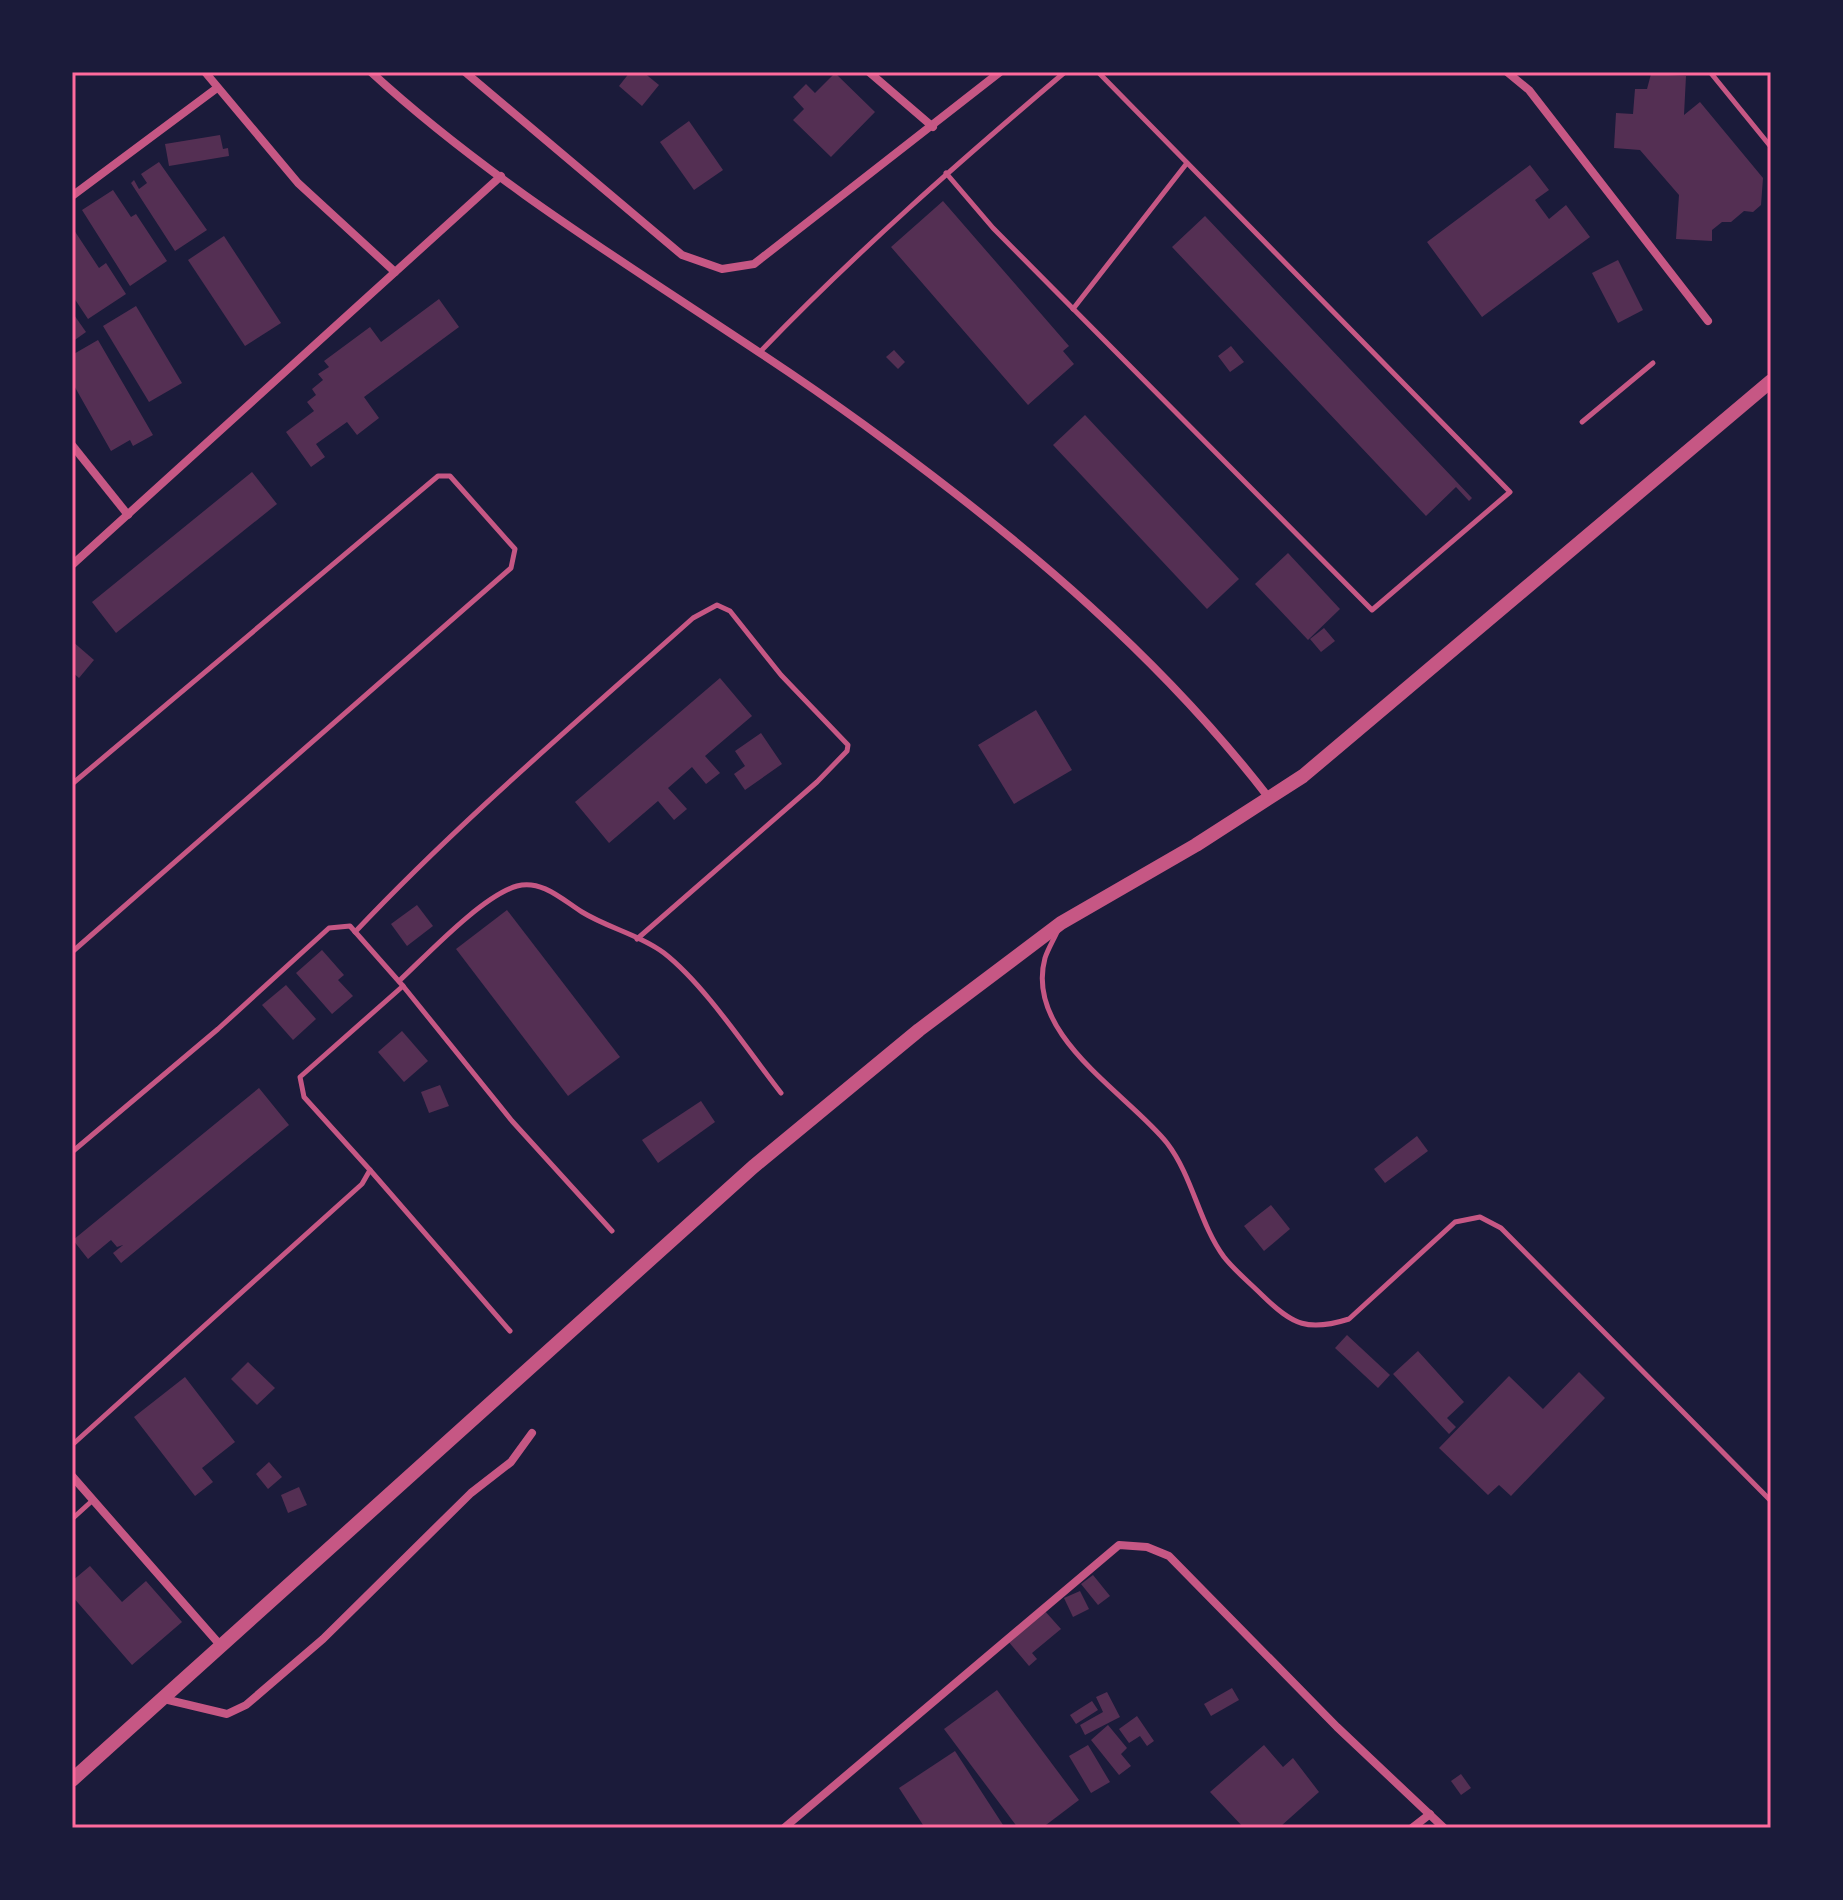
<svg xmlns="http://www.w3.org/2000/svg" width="1843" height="1900" viewBox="0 0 1843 1900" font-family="'Asap Condensed',sans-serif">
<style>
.building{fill:#542f53}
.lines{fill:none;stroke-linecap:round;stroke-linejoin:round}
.service{stroke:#c65784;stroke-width:5}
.minor{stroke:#c65784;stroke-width:8}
.tertiary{stroke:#c65784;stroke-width:14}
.neatline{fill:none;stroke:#ff6b9d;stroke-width:3}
</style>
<rect width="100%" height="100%" fill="#1b1b3a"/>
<g class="building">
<polygon points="630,72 643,72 659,85 642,106 619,86"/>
<polygon points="835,73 875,112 831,157 793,120 804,109 793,97 806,84 815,93"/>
<polygon points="1651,74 1686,76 1684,115 1700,102 1763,178 1761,205 1753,212 1744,211 1731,222 1722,222 1712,230 1712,241 1676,239 1679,195 1640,150 1614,148 1616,113 1633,114 1635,89 1647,89"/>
<polygon points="689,121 723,170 694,190 660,142"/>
<polygon points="220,135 223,149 228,148 229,156 169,166 165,144"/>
<polygon points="159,162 207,230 175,251 131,183 134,180 139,189 147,183 141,174"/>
<polygon points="1530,165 1549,190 1535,200 1549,219 1566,205 1590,237 1482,317 1427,242"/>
<polygon points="113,190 131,217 136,214 167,261 130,286 82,210"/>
<polygon points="943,201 1069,346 1063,351 1074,364 1028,405 891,247"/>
<polygon points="1205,216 1472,498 1469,501 1456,487 1426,516 1172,247"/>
<polygon points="72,227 99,268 106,263 126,294 88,319 72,295"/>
<polygon points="224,236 281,323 245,346 188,260"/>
<polygon points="1618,260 1643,310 1618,323 1592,273"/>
<polygon points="439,299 459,327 364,397 379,418 357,435 347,422 316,444 325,457 311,467 286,432 314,411 307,402 316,395 312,389 323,380 318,374 329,367 324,361 370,327 381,342"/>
<polygon points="136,306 182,383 149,402 103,326"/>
<polygon points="72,312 86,332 72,342"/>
<polygon points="98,340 153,435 133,446 130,440 111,451 72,382 72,355"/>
<polygon points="1231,346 1244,362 1230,372 1218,356"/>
<polygon points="894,350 905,362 898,369 886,357"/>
<polygon points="1085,415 1239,579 1207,609 1053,445"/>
<polygon points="252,472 277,504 116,633 92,602"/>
<polygon points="1288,553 1340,609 1308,640 1255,584"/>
<polygon points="1324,628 1335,641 1321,652 1310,639"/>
<polygon points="72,641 94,660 79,678 72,672"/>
<polygon points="720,678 752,716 705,756 720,773 706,784 692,767 668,788 687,809 674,820 658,801 609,843 575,802"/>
<polygon points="1036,710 1072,770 1014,804 978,745"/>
<polygon points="761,733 782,764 745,790 734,774 745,766 735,751"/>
<polygon points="417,905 433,926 407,946 391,924"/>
<polygon points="507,910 620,1057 568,1096 456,949"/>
<polygon points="322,950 344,975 338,980 353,996 332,1014 296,973"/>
<polygon points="286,985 316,1019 293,1040 262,1005"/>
<polygon points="402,1031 428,1061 404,1082 378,1052"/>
<polygon points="440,1085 449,1106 429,1113 421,1092"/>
<polygon points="259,1088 289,1125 121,1263 113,1253 123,1245 117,1247 111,1240 88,1259 73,1240"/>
<polygon points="701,1101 715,1122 658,1163 642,1140"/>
<polygon points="1417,1136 1428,1151 1385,1183 1374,1169"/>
<polygon points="1271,1205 1290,1229 1264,1251 1244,1226"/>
<polygon points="1347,1335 1390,1375 1378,1388 1335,1348"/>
<polygon points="1418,1351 1464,1402 1447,1418 1456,1427 1449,1434 1393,1374"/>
<polygon points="248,1362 275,1388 257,1405 231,1379"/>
<polygon points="1579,1372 1605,1398 1511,1496 1499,1485 1488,1495 1439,1448 1509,1376 1543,1409"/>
<polygon points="185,1377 235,1442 202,1468 213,1482 195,1496 134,1417"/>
<polygon points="269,1462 282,1477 268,1489 256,1474"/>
<polygon points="299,1487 307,1505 288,1513 281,1495"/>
<polygon points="90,1566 122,1602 146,1581 182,1622 132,1665 72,1596 72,1581"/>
<polygon points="1093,1575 1110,1596 1098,1605 1081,1584"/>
<polygon points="1080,1591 1089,1609 1073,1617 1064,1598"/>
<polygon points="1044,1610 1061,1629 1032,1653 1037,1659 1029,1666 1008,1641"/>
<polygon points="1232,1688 1239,1700 1211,1716 1204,1704"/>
<polygon points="997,1690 1079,1800 1042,1828 1018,1828 944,1729"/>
<polygon points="1107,1692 1120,1717 1085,1735 1080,1725 1103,1712 1096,1697"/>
<polygon points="1092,1701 1098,1710 1076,1724 1070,1715"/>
<polygon points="1137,1716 1154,1741 1147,1746 1140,1736 1129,1743 1119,1729"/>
<polygon points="1108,1725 1127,1748 1121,1754 1131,1766 1119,1775 1091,1740"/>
<polygon points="1088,1745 1110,1782 1091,1793 1069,1756"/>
<polygon points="1264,1745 1283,1767 1293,1758 1319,1792 1281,1826 1283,1828 1244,1828 1210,1792"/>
<polygon points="955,1751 1005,1828 925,1828 899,1788"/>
<polygon points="1461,1774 1471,1788 1461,1795 1451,1781"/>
</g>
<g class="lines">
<g class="service">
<polyline points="1710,72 1771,147"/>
<polyline points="946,173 993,228 1372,610 1510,492 1098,72"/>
<polyline points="1073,309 1187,163"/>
<path d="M759 353C855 253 959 162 1065 72"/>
<polyline points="1582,422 1653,363"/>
<polyline points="72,784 438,476 450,476 515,549 511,568 72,952"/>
<path d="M1058 930C1054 939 1048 949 1045 958 1024 1035 1127 1093 1167 1143 1193 1177 1199 1223 1224 1257 1235 1271 1250 1283 1263 1296 1293 1325 1308 1332 1349 1319L1455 1222 1480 1217 1501 1228 1771 1501"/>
<path d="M355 932C461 820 578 721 693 618L717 605 730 611 781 675 848 745 847 751 817 782 637 939"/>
<path d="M399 981C427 955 482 896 517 886 542 879 564 901 582 912 608 928 640 935 664 953 705 985 748 1051 781 1093"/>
<polyline points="403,986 512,1121 612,1231"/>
<polyline points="72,1152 218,1029 329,928 350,926 403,986 300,1077 304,1097 370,1170 362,1184 72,1445"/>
<polyline points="370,1170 510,1331"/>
<polyline points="72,1519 93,1500"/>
</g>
<g class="minor">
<polyline points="205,72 298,183 395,272"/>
<path d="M371 72C527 215 717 315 886 441 1027 545 1162 659 1269 798"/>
<polyline points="465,72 682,255 722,269 754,264 1000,72"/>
<polyline points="869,72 933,127"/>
<polyline points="1507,72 1529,90 1708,321"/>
<polyline points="72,196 217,88"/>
<polyline points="72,445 128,515"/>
<polyline points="72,565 501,176"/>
<polyline points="72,1476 221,1646"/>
<polyline points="164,1699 227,1714 246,1705 323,1639 471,1493 511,1462 532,1433"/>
<polyline points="784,1828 1119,1545 1147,1547 1169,1556 1337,1727 1444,1828"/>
<polyline points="1412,1828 1430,1814"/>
</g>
<polyline class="tertiary" points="72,1780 753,1167 919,1030 1061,923 1196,845 1303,776 1771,381"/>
</g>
<rect width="1843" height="1900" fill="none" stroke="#1b1b3a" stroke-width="148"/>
<rect x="74" y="74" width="1695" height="1752" class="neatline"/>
</svg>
